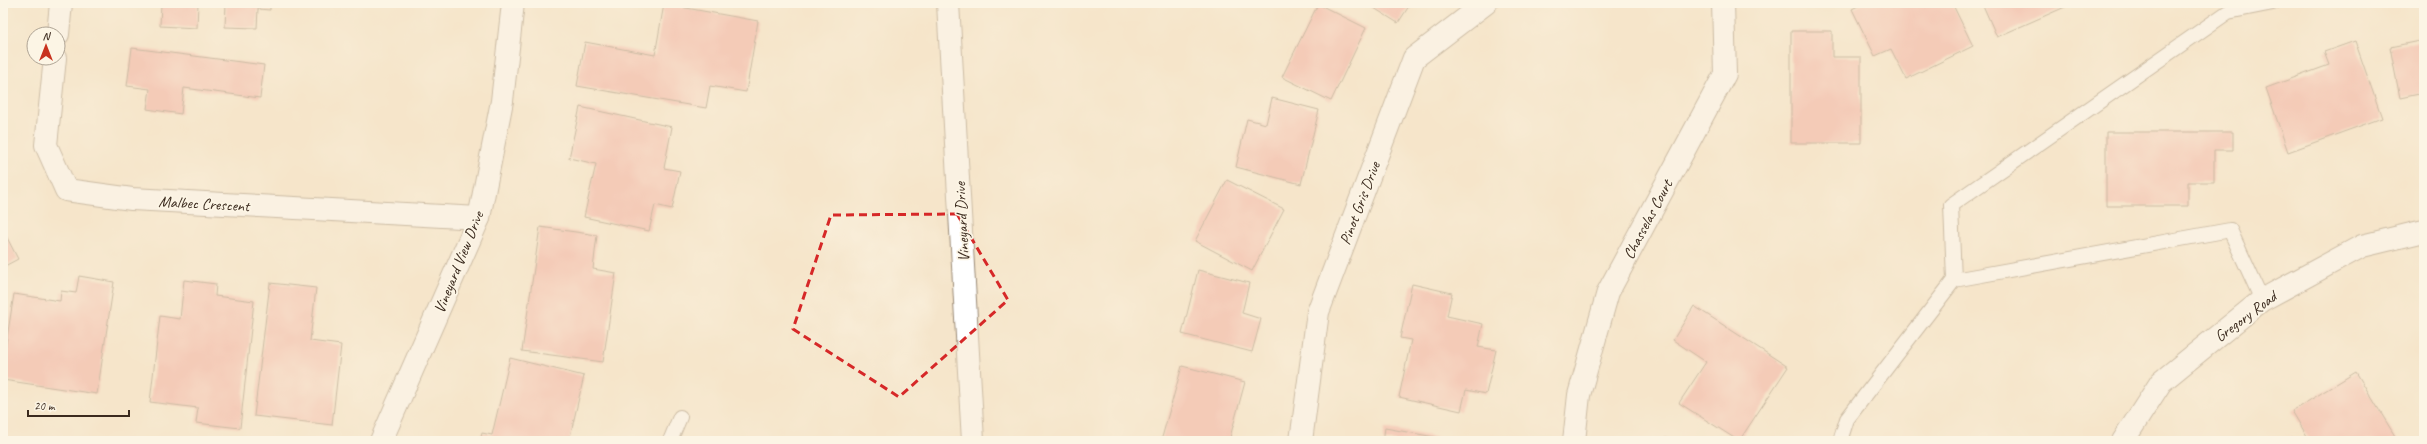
<svg xmlns="http://www.w3.org/2000/svg" width="2427" height="444" viewBox="0 0 2427 444" font-family="Caveat,sans-serif">
<style>
.building{fill:#f2aaa1}
.lines{fill:none;stroke-linecap:round;stroke-linejoin:round}
.service-casing{stroke:#988874;stroke-width:16}
.minor-casing{stroke:#988874;stroke-width:24}
.service{stroke:#fff;stroke-width:14}
.minor{stroke:#fff;stroke-width:22}
.marked{fill:none;stroke:#d62828;stroke-width:3;stroke-dasharray:8 5;stroke-linejoin:round}
.labels{text-anchor:middle;stroke-width:3.5;stroke-linejoin:round;paint-order:stroke}
.street-label{font-size:16px;fill:#3b2a1e;stroke:#fcf5e5}
</style>
<rect width="100%" height="100%" fill="#fcf5e5"/>
<filter id="ink" filterUnits="userSpaceOnUse"><feTurbulence type="fractalNoise" baseFrequency=".025" numOctaves="2"/><feDisplacementMap in="SourceGraphic" scale="8" xChannelSelector="R" yChannelSelector="G"/><feConvolveMatrix kernelMatrix="1 2 1 2 8 2 1 2 1" color-interpolation-filters="sRGB"/></filter>
<filter id="wash" filterUnits="userSpaceOnUse"><feTurbulence type="fractalNoise" baseFrequency=".012" numOctaves="4" result="noise"/><feDisplacementMap in="SourceGraphic" scale="16" xChannelSelector="R" yChannelSelector="G"/><feGaussianBlur stdDeviation="0.9" result="paint"/><feColorMatrix in="noise" values="0 0 0 0 0 0 0 0 0 0 0 0 0 0 0 0 0 1.4 0 .05"/><feComposite in="paint" operator="in"/></filter>
<g filter="url(#wash)">
<rect width="100%" height="100%" fill="#f5e5cb"/>
<g id="blocks">
<g class="building">
<polygon points="161,3 198,3 197,28 160,26"/>
<polygon points="226,3 270,3 270,10 258,9 257,28 225,27"/>
<polygon points="1366,3 1411,3 1398,23"/>
<polygon points="1864,3 1952,3 1973,46 1906,79 1891,49 1875,56 1852,9"/>
<polygon points="1982,3 2074,3 1997,37"/>
<polygon points="664,4 758,21 746,92 710,86 706,108 577,86 585,42 655,55"/>
<polygon points="1318,4 1366,28 1331,101 1282,77"/>
<polygon points="1791,31 1832,31 1832,57 1861,57 1861,143 1791,143"/>
<polygon points="2424,40 2424,93 2400,98 2390,47"/>
<polygon points="2355,41 2382,118 2288,152 2266,88 2329,65 2324,52"/>
<polygon points="132,48 264,65 260,98 184,88 181,114 147,109 150,89 127,86"/>
<polygon points="1272,98 1319,110 1301,184 1236,167 1247,119 1266,124"/>
<polygon points="580,107 672,127 664,168 680,171 672,209 655,205 649,231 584,217 596,164 569,158"/>
<polygon points="2106,132 2233,132 2233,150 2214,150 2214,182 2188,182 2188,206 2106,206"/>
<polygon points="1227,180 1284,209 1252,271 1195,241"/>
<polygon points="540,227 597,235 593,269 616,273 603,362 522,351"/>
<polygon points="3,230 18,259 3,267"/>
<polygon points="1198,270 1249,283 1242,313 1261,319 1252,352 1182,334"/>
<polygon points="79,276 114,282 97,394 3,380 3,363 14,294 60,301 61,291 76,293"/>
<polygon points="184,280 216,284 215,296 254,301 240,428 196,423 198,408 150,402 160,316 180,319"/>
<polygon points="270,283 316,288 310,341 341,345 332,425 254,416"/>
<polygon points="1412,284 1452,293 1447,316 1483,324 1478,347 1496,350 1486,394 1466,390 1461,411 1399,397 1411,340 1400,338"/>
<polygon points="1694,306 1788,367 1739,441 1679,403 1706,362 1673,340"/>
<polygon points="510,358 584,376 569,441 480,441 482,433 492,435"/>
<polygon points="1182,366 1245,382 1229,441 1161,441"/>
<polygon points="2356,372 2398,441 2310,441 2292,411"/>
<polygon points="1385,428 1451,440 1451,441 1383,441"/>
<polygon points="1947,437 1969,440 1969,441 1947,441"/>
<polygon points="2292,437 2295,441 2284,441"/>
<polygon points="1665,438 1678,440 1678,441 1664,441"/>
</g>
</g>
</g>
<g filter="url(#ink)">
<use href="#blocks" fill-opacity="0" stroke="#988874" stroke-width="1"/>
<g class="lines">
<g class="service-casing">
<g id="service">
<polyline points="1954,280 2230,230 2262,300"/>
<polyline points="670,441 680,417"/>
<polyline points="1840,441 1847,419 1954,280 1951,205 2228,12 2273,3"/>
</g>
</g>
<g class="minor-casing">
<g id="minor">
<polyline points="948,3 973,441"/>
<polyline points="58,34 61,3"/>
<polyline points="55,58 46,145 66,190 132,199 479,218"/>
<polyline points="381,441 479,218 502,101 513,3"/>
<polyline points="1301,441 1318,312 1414,58 1486,3"/>
<polyline points="1574,441 1579,395 1608,292 1725,74 1723,3"/>
<polyline points="2123,441 2161,382 2262,300 2362,246 2424,231"/>
</g>
</g>
<use href="#service" class="service"/>
<use href="#minor" class="minor"/>
</g>
</g>
<path d="M0 0H2427V444H0ZM957 214 1008 300 899 397 793 329 831 215Z" fill="#f5e5cb" fill-opacity=".55" fill-rule="evenodd"/>
<path class="marked" d="M957 214 1008 300 899 397 793 329 831 215Z"/>
<g class="labels">
<g class="street-label">
<text transform="translate(204 203) rotate(3)" y="6">Malbec Crescent</text>
<text transform="translate(1359 203) rotate(-69)" y="6">Pinot Gris Drive</text>
<text transform="translate(1647 219) rotate(-62)" y="6">Chasselas Court</text>
<text transform="translate(961 222) rotate(-93)" y="6">Vineyard Drive</text>
<text transform="translate(458 262) rotate(-68)" y="6">Vineyard View Drive</text>
<text transform="translate(2245 316) rotate(-37)" y="6">Gregory Road</text>
</g>
</g>
<rect width="2427" height="444" fill="none" stroke="#fcf5e5" stroke-width="16"/>
<g transform="translate(46 46)"><circle r="19" fill="#fcf5e5" stroke="#afa495"/>
<path d="M0-3L7 15L0 10L-7 15Z" fill="#c8321e"/>
<text y="-6" font-size="11" font-weight="bold" text-anchor="middle" fill="#3b2a1e">N</text>
</g>
<path d="M28 410v6h101v-6" fill="none" stroke="#3b2a1e" stroke-width="2"/>
<text x="34" y="410" font-size="12" fill="#3b2a1e" stroke="#fcf5e5" stroke-width="3" paint-order="stroke">20 m</text>
</svg>
